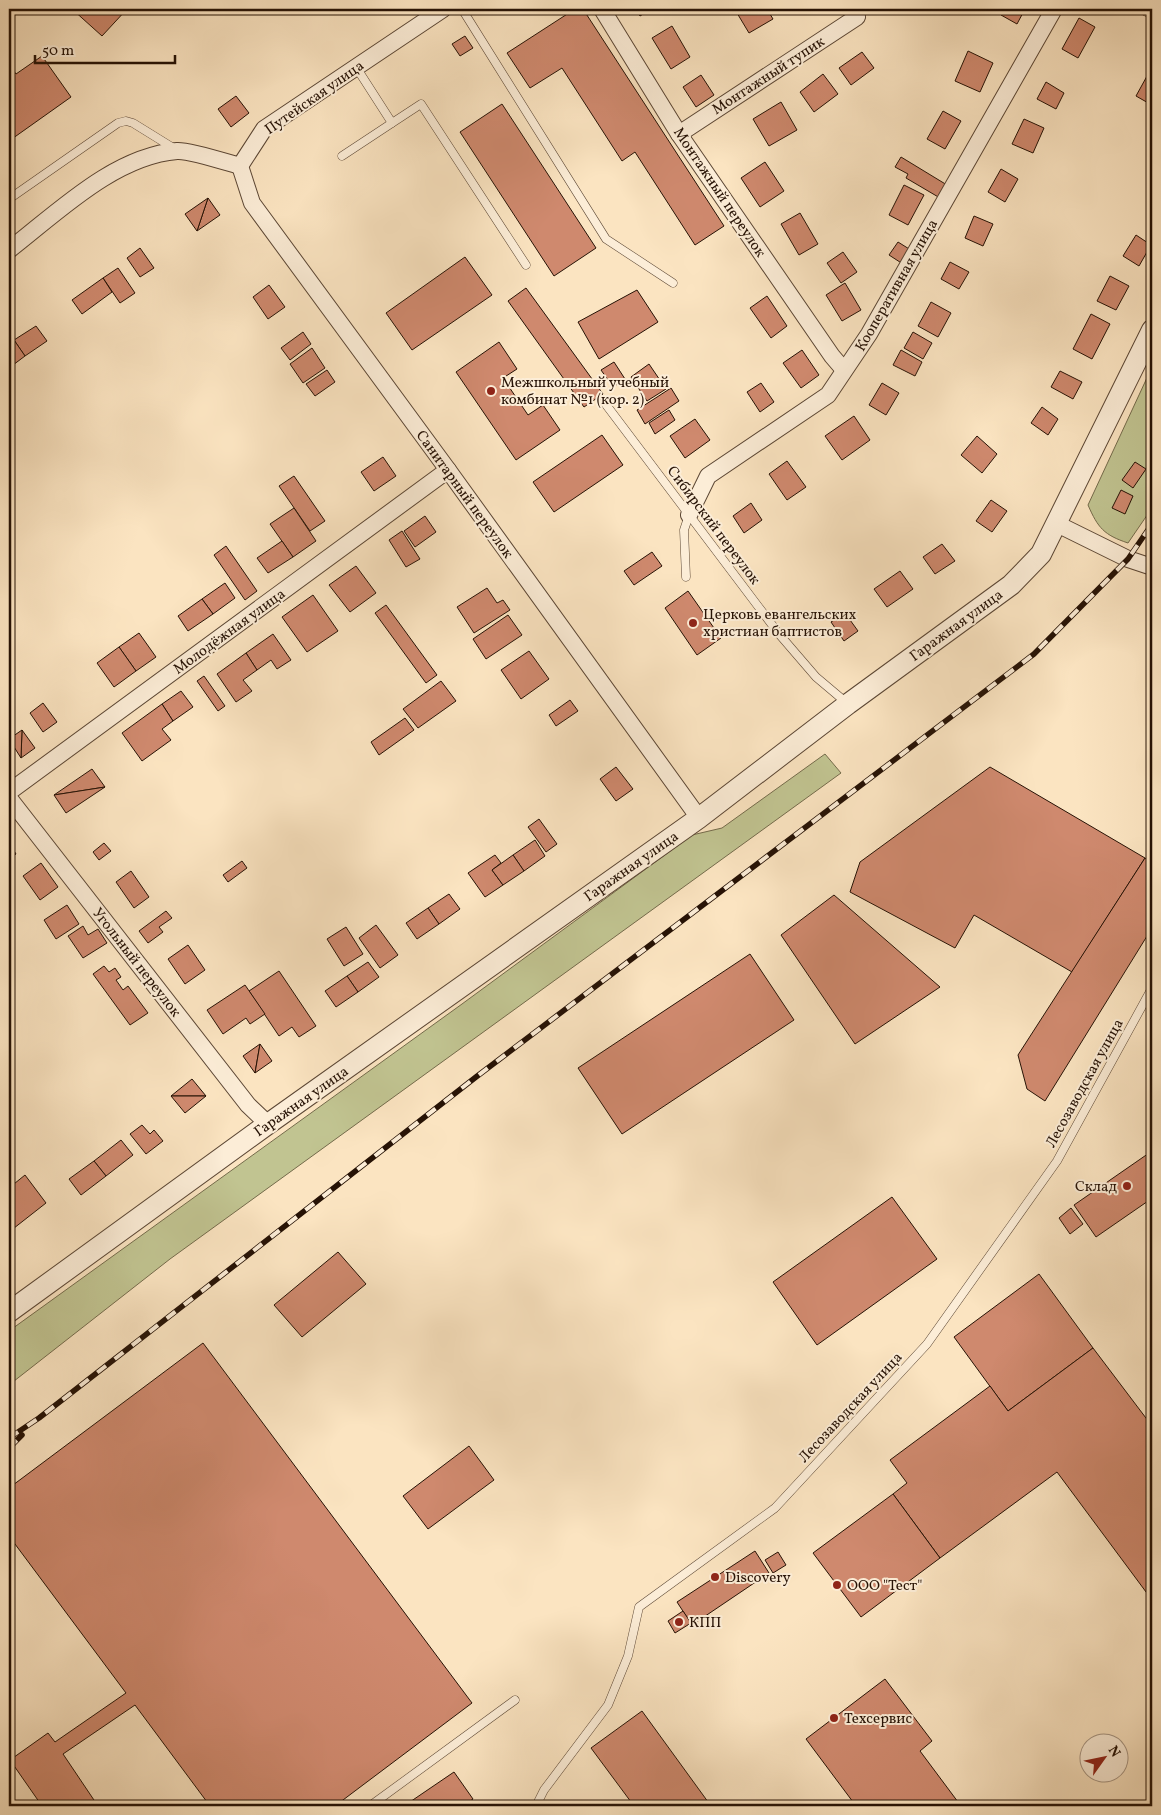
<svg xmlns="http://www.w3.org/2000/svg" width="1161" height="1815" viewBox="0 0 1161 1815" font-family="Vollkorn,serif">
<style>
.green{fill:#c1c491;stroke:#746b4b}
.building{fill:#cf896e;stroke:#261205}
.lines{fill:none;stroke-linecap:round;stroke-linejoin:round}
.service-casing{stroke:#5b4634;stroke-width:9}
.minor-casing{stroke:#5b4634;stroke-width:18}
.tertiary-casing{stroke:#5b4634;stroke-width:22}
.service{stroke:#fcedd7;stroke-width:8}
.minor{stroke:#fcedd7;stroke-width:16}
.tertiary{stroke:#fcedd7;stroke-width:20}
.rail-casing{stroke:#261205;stroke-width:5.5}
.rail{stroke:#fcedd7;stroke-width:4;stroke-dasharray:11;stroke-linecap:butt}
.poi-dot{fill:#8f2418;stroke:#fcedd7;stroke-width:2}
.labels{text-anchor:middle;stroke-width:4;stroke-linejoin:round;paint-order:stroke}
.street-label{font-size:15px;fill:#261205;stroke:#fcedd7}
.poi-label{font-size:15px;fill:#261205;stroke:#fcedd7;text-anchor:start}
</style>
<rect width="100%" height="100%" fill="#fbe4c1"/>
<filter id="stains"><feTurbulence type="fractalNoise" baseFrequency=".004" numOctaves="4"/><feColorMatrix values="0 0 0 0 .2 0 0 0 0 .09 0 0 0 0 .02 0 0 0 .5 -.17"/></filter>
<radialGradient id="worn" r=".72"><stop offset=".6" stop-color="#630" stop-opacity="0"/><stop offset="1" stop-color="#630" stop-opacity=".3"/></radialGradient>
<g class="green">
<path d="M1152 367V508L1128 543C1104 535 1098 528 1088 505Z"/>
<polygon points="825,754 841,773 170,1259 9,1385 9,1331 462,1004 692,835 722,828"/>
</g>
<g class="building">
<polygon points="72,9 127,9 102,36"/>
<polygon points="575,9 583,9 724,226 695,245 635,152 622,161 562,68 530,88 507,53"/>
<polygon points="635,9 651,9 640,16"/>
<polygon points="744,9 767,9 773,19 749,33 737,13"/>
<polygon points="1005,9 1025,9 1017,24 1001,15"/>
<polygon points="1079,18 1095,27 1078,58 1062,49"/>
<polygon points="672,26 690,57 671,69 652,38"/>
<polygon points="465,36 473,48 460,56 452,44"/>
<polygon points="968,51 993,63 980,92 955,81"/>
<polygon points="862,52 874,68 851,85 839,68"/>
<polygon points="42,56 71,97 9,141 9,64 16,74"/>
<polygon points="1152,67 1152,100 1150,104 1136,96"/>
<polygon points="823,74 838,94 814,112 800,92"/>
<polygon points="701,75 714,95 696,107 683,87"/>
<polygon points="1046,82 1064,93 1056,109 1037,99"/>
<polygon points="236,96 249,113 231,127 218,109"/>
<polygon points="781,102 797,130 769,146 753,119"/>
<polygon points="502,104 596,248 554,276 460,132"/>
<polygon points="943,111 961,121 945,149 927,139"/>
<polygon points="1024,119 1044,128 1033,153 1012,144"/>
<polygon points="901,157 947,185 940,198 906,178 908,174 895,167"/>
<polygon points="765,162 784,191 760,207 741,178"/>
<polygon points="1001,169 1018,179 1005,202 988,192"/>
<polygon points="904,185 924,195 908,225 889,215"/>
<polygon points="208,198 220,215 197,231"/>
<polygon points="208,198 197,231 185,214"/>
<polygon points="800,213 818,244 799,255 781,224"/>
<polygon points="974,216 993,224 983,246 965,238"/>
<polygon points="1136,235 1151,245 1139,266 1123,256"/>
<polygon points="898,242 914,252 906,266 889,255"/>
<polygon points="140,248 154,268 140,277 127,258"/>
<polygon points="843,252 857,272 841,283 827,263"/>
<polygon points="465,257 492,295 412,350 386,313"/>
<polygon points="950,262 969,272 959,289 941,279"/>
<polygon points="118,268 135,293 120,303 103,278"/>
<polygon points="1110,276 1129,286 1116,310 1097,301"/>
<polygon points="103,278 112,292 82,314 72,300"/>
<polygon points="845,283 861,310 842,321 826,295"/>
<polygon points="269,285 285,307 268,319 253,297"/>
<polygon points="526,288 603,394 584,407 508,301"/>
<polygon points="637,290 658,322 599,359 578,322"/>
<polygon points="767,296 787,326 771,338 750,308"/>
<polygon points="931,302 951,313 938,337 918,326"/>
<polygon points="1091,314 1110,324 1092,359 1073,349"/>
<polygon points="36,326 47,341 25,356 14,340"/>
<polygon points="303,332 311,344 290,360 281,348"/>
<polygon points="913,332 932,343 923,359 904,348"/>
<polygon points="14,340 25,356 9,368 9,344"/>
<polygon points="499,342 517,369 503,378 528,415 543,405 560,430 516,460 456,372"/>
<polygon points="312,348 325,368 303,383 290,364"/>
<polygon points="802,350 819,375 801,388 783,363"/>
<polygon points="901,350 922,362 915,376 893,365"/>
<polygon points="614,362 625,379 613,387 601,370"/>
<polygon points="649,364 666,389 647,401 631,377"/>
<polygon points="327,370 335,382 315,396 306,384"/>
<polygon points="1060,371 1082,382 1073,399 1051,387"/>
<polygon points="761,383 774,402 760,412 747,392"/>
<polygon points="882,383 899,393 886,415 869,405"/>
<polygon points="671,388 679,401 645,424 637,410"/>
<polygon points="1042,407 1058,419 1048,435 1031,423"/>
<polygon points="669,410 675,420 655,434 649,423"/>
<polygon points="854,416 870,440 842,460 825,436"/>
<polygon points="695,419 710,440 685,458 670,436"/>
<polygon points="602,435 623,465 554,512 533,482"/>
<polygon points="977,436 997,454 982,473 961,455"/>
<polygon points="383,457 396,476 374,491 361,472"/>
<polygon points="787,461 806,487 787,500 769,474"/>
<polygon points="1135,462 1146,469 1133,488 1122,480"/>
<polygon points="294,476 325,521 310,531 279,486"/>
<polygon points="1121,490 1133,496 1125,514 1112,508"/>
<polygon points="991,500 1007,511 992,532 976,521"/>
<polygon points="751,503 762,520 744,533 733,516"/>
<polygon points="294,508 316,541 293,557 270,524"/>
<polygon points="425,516 436,532 415,547 404,531"/>
<polygon points="402,531 420,559 406,567 389,540"/>
<polygon points="282,541 293,557 268,573 257,558"/>
<polygon points="942,544 955,561 935,574 923,557"/>
<polygon points="226,546 257,591 245,600 214,555"/>
<polygon points="652,552 662,566 634,585 624,571"/>
<polygon points="356,566 376,593 350,612 329,585"/>
<polygon points="900,571 913,589 887,607 874,589"/>
<polygon points="225,583 235,598 213,614 202,599"/>
<polygon points="487,588 497,603 503,600 510,610 474,633 457,607"/>
<polygon points="688,591 721,638 697,655 665,608"/>
<polygon points="313,595 338,631 307,652 282,617"/>
<polygon points="202,599 213,614 188,631 178,616"/>
<polygon points="386,605 437,675 426,683 375,613"/>
<polygon points="845,613 858,631 844,641 831,622"/>
<polygon points="508,615 522,635 486,659 473,639"/>
<polygon points="139,633 156,657 136,671 119,647"/>
<polygon points="273,634 291,660 277,669 271,660 257,670 246,653"/>
<polygon points="119,647 136,671 114,687 97,663"/>
<polygon points="529,651 549,679 521,699 501,670"/>
<polygon points="246,653 257,670 243,680 252,691 236,702 217,674"/>
<polygon points="204,676 225,706 218,711 197,681"/>
<polygon points="441,681 456,701 418,728 403,709"/>
<polygon points="181,691 193,707 173,721 162,704"/>
<polygon points="570,700 578,711 556,726 549,715"/>
<polygon points="43,703 57,722 43,732 30,713"/>
<polygon points="162,704 173,721 162,729 171,740 142,761 122,733"/>
<polygon points="405,718 414,730 379,755 371,742"/>
<polygon points="22,730 35,748 21,758"/>
<polygon points="22,730 21,758 9,739"/>
<polygon points="616,767 633,789 616,801 600,779"/>
<polygon points="990,767 1145,858 1072,972 974,915 955,948 850,892 860,862"/>
<polygon points="92,769 105,787 54,795"/>
<polygon points="105,787 66,813 54,795"/>
<polygon points="539,819 557,844 546,852 528,827"/>
<polygon points="535,840 545,856 524,871 513,855"/>
<polygon points="9,843 16,854 9,859"/>
<polygon points="104,843 111,851 99,860 93,852"/>
<polygon points="495,855 501,863 492,870 503,885 485,897 468,873"/>
<polygon points="513,855 524,871 503,885 492,870"/>
<polygon points="1145,858 1152,863 1152,928 1045,1101 1027,1089 1018,1055"/>
<polygon points="242,861 247,868 228,882 223,875"/>
<polygon points="41,863 58,887 40,900 23,876"/>
<polygon points="131,871 149,897 134,908 116,882"/>
<polygon points="449,894 460,909 439,924 428,908"/>
<polygon points="834,895 940,987 855,1044 781,935"/>
<polygon points="67,905 79,924 56,939 44,920"/>
<polygon points="428,908 439,924 417,939 406,923"/>
<polygon points="166,911 172,918 159,927 163,932 148,943 139,931"/>
<polygon points="376,925 398,955 380,968 359,938"/>
<polygon points="83,926 88,935 98,929 107,943 83,958 68,936"/>
<polygon points="346,927 363,954 344,966 327,939"/>
<polygon points="188,945 205,970 185,984 168,959"/>
<polygon points="750,954 794,1020 622,1134 578,1068"/>
<polygon points="368,962 379,977 358,992 347,976"/>
<polygon points="104,966 109,972 115,968 121,977 116,980 123,990 128,986 148,1013 130,1025 93,974"/>
<polygon points="279,971 316,1026 299,1037 292,1027 279,1036 249,991"/>
<polygon points="347,976 358,992 336,1007 325,991"/>
<polygon points="245,985 265,1014 250,1024 246,1018 223,1034 207,1010"/>
<polygon points="260,1044 255,1073 243,1056"/>
<polygon points="260,1044 272,1061 255,1073"/>
<polygon points="192,1079 206,1096 171,1096"/>
<polygon points="171,1096 206,1096 185,1113"/>
<polygon points="142,1125 150,1134 154,1130 163,1141 146,1154 130,1134"/>
<polygon points="121,1140 133,1155 106,1176 94,1161"/>
<polygon points="1152,1151 1152,1202 1151,1199 1096,1237 1074,1205"/>
<polygon points="94,1161 106,1176 81,1195 69,1179"/>
<polygon points="25,1175 46,1203 9,1232 9,1188"/>
<polygon points="892,1197 937,1259 817,1345 773,1282"/>
<polygon points="1071,1208 1083,1224 1070,1234 1059,1218"/>
<polygon points="338,1252 366,1284 302,1337 274,1305"/>
<polygon points="1039,1274 1093,1348 1008,1411 954,1337"/>
<polygon points="203,1343 472,1703 335,1806 210,1806 135,1705 63,1754 98,1806 42,1806 10,1760 48,1733 55,1742 126,1693 9,1536 9,1488"/>
<polygon points="1093,1348 1152,1426 1152,1600 1057,1472 940,1558 893,1494 907,1483 890,1460 990,1386 1008,1411"/>
<polygon points="469,1446 494,1480 428,1529 403,1496"/>
<polygon points="893,1494 940,1558 861,1617 813,1553"/>
<polygon points="755,1551 769,1573 692,1625 677,1602"/>
<polygon points="778,1552 786,1565 773,1573 765,1560"/>
<polygon points="683,1611 691,1623 675,1633 668,1621"/>
<polygon points="885,1679 932,1741 920,1751 961,1806 856,1806 806,1739"/>
<polygon points="642,1711 711,1806 634,1806 591,1748"/>
<polygon points="454,1772 473,1799 463,1806 404,1806"/>
</g>
<g class="lines">
<g class="service-casing">
<g id="service">
<polyline points="462,9 606,239 673,283"/>
<polyline points="1141,9 1152,15"/>
<polyline points="392,123 421,104 526,265"/>
<polyline points="342,156 392,123 356,67"/>
<polyline points="9,199 118,123 126,121 133,123 175,149"/>
<polyline points="604,402 779,634 816,677 848,704"/>
<polyline points="686,577 684,530 689,515"/>
<polyline points="370,1806 515,1700"/>
<polyline points="536,1806 544,1790 608,1705 628,1656 639,1607 775,1508 927,1344 1057,1161 1152,988"/>
</g>
</g>
<g class="minor-casing">
<g id="minor">
<polyline points="602,9 679,134 832,356 844,370"/>
<polyline points="679,134 857,17"/>
<polyline points="240,166 252,203 448,470 699,818"/>
<polyline points="240,166 264,129 443,9"/>
<path d="M9 250C57 213 114 156 177 151 188 150 226 162 240 166"/>
<polyline points="689,515 708,476 828,395 869,334 1054,9"/>
<polyline points="1055,523 1128,559 1152,567"/>
<polyline points="9,792 448,470"/>
<polyline points="9,798 248,1105 268,1124"/>
</g>
</g>
<g class="tertiary-casing">
<polyline id="tertiary" points="9,1312 268,1124 699,818 848,704 1011,585 1041,554 1152,330"/>
</g>
<use href="#service" class="service"/>
<use href="#minor" class="minor"/>
<use href="#tertiary" class="tertiary"/>
<g class="rail-casing">
<g id="rail">
<polyline points="9,1438 39,1418 476,1077 1034,654 1128,559 1152,524"/>
<polyline points="9,1448 22,1435"/>
</g>
</g>
<use href="#rail" class="rail"/>
</g>
<g class="poi-dot">
<circle cx="491" cy="391" r="5"/>
<circle cx="693" cy="623" r="5"/>
<circle cx="1127" cy="1186" r="5"/>
<circle cx="715" cy="1577" r="5"/>
<circle cx="837" cy="1585" r="5"/>
<circle cx="679" cy="1622" r="5"/>
<circle cx="834" cy="1718" r="5"/>
</g>
<g class="labels">
<g class="street-label">
<text transform="translate(768 75) rotate(-33)" y="5">Монтажный тупик</text>
<text transform="translate(314 97) rotate(-35)" y="5">Путейская улица</text>
<text transform="translate(720 192) rotate(56)" y="5">Монтажный переулок</text>
<text transform="translate(896 285) rotate(-60)" y="5">Кооперативная улица</text>
<text transform="translate(465 494) rotate(54)" y="5">Санитарный переулок</text>
<text transform="translate(714 525) rotate(53)" y="5">Сибирский переулок</text>
<text transform="translate(956 625) rotate(-36)" y="5">Гаражная улица</text>
<text transform="translate(229 631) rotate(-36)" y="5">Молодёжная улица</text>
<text transform="translate(631 866) rotate(-35)" y="5">Гаражная улица</text>
<text transform="translate(137 962) rotate(52)" y="5">Угольный переулок</text>
<text transform="translate(1084 1083) rotate(-61)" y="5">Лесозаводская улица</text>
<text transform="translate(301 1101) rotate(-35)" y="5">Гаражная улица</text>
<text transform="translate(850 1407) rotate(-47)" y="5">Лесозаводская улица</text>
</g>
<g class="poi-label">
<text x="501" y="387">Межшкольный учебный<tspan x="501" dy="17">комбинат №1 (кор. 2)</tspan></text>
<text x="703" y="619">Церковь евангельских<tspan x="703" dy="17">христиан баптистов</tspan></text>
<text x="1117" y="1191" text-anchor="end">Склад</text>
<text x="725" y="1582">Discovery</text>
<text x="847" y="1590">ООО "Тест"</text>
<text x="689" y="1627">КПП</text>
<text x="844" y="1723">Техсервис</text>
</g>
</g>
<rect width="1161" height="1815" fill="none" stroke="#fbe4c1" stroke-width="30"/>
<rect x="10" y="10" width="1141" height="1795" fill="none" stroke="#261205" stroke-width="2.5"/>
<rect x="15" y="15" width="1131" height="1785" fill="none" stroke="#261205"/>
<g transform="translate(1104 1758) rotate(57)"><circle r="24" fill="#fcedd7" stroke="#a69583"/>
<path d="M0-4L9 19L0 12L-9 19Z" fill="#8f2418"/>
<text y="-8" font-size="14" font-weight="bold" text-anchor="middle" fill="#261205">N</text>
</g>
<path d="M35 55v8h140v-8" fill="none" stroke="#261205" stroke-width="2.5"/>
<text x="42" y="55" font-size="15" fill="#261205" stroke="#fcedd7" stroke-width="4" paint-order="stroke">50 m</text>
<rect width="100%" height="100%" filter="url(#stains)"/>
<rect width="100%" height="100%" fill="url(#worn)"/>
</svg>
